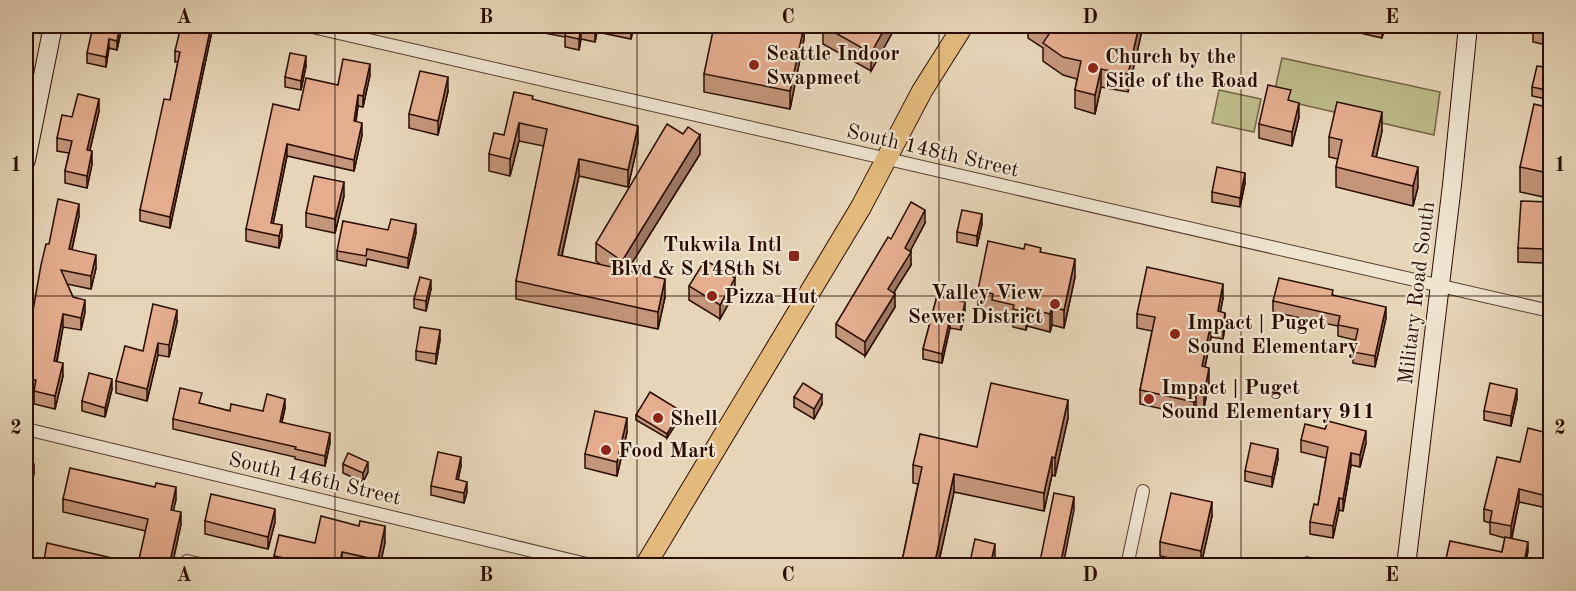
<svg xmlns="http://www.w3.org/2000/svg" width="1576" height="591" viewBox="0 0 1576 591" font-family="'Old Standard TT',serif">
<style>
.garden{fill:#bdbb89;stroke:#746446;stroke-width:1.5}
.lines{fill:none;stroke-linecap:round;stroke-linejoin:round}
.street-casing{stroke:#593f2f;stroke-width:14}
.secondary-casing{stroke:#2a0d02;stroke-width:20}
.primary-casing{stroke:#2a0d02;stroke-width:22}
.street{stroke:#efe4d0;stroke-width:12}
.secondary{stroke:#efe4d0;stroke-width:18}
.primary{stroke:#e3ba7c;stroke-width:20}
.wall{fill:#c3957a;stroke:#2a0d02;stroke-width:1.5}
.shaded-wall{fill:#9f7963;stroke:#2a0d02;stroke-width:1.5}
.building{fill:#e3ad8e;stroke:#2a0d02;stroke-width:1.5}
.grid{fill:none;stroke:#2a0d02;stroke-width:1.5;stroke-opacity:0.55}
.poi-dot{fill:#8f2418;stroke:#efe4d0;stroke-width:2}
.labels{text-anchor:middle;stroke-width:4.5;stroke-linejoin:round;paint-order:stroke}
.poi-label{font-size:21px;font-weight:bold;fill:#2a0d02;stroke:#efe4d0;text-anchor:start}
.street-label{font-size:21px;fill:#2a0d02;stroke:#efe4d0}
.neatline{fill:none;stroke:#2a0d02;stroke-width:2}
.grid-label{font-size:20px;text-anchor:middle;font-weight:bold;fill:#2a0d02}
</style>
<rect width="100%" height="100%" fill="#e6d5b7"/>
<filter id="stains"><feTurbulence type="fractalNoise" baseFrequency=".00333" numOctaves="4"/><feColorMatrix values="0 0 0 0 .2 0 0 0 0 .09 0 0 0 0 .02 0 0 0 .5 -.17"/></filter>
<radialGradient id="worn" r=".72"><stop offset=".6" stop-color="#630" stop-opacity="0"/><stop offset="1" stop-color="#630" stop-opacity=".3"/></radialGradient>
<g class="garden">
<polygon points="1282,58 1440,92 1434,135 1273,98"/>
<polygon points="1219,90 1261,99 1254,132 1212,123"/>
</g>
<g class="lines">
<g class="street-casing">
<g id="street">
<polyline points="308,26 1550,311"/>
<polyline points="26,429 595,566"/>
<polyline points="187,561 208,566"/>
<polyline points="1127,566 1143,491"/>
</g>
</g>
<g class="secondary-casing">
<g id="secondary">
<polyline points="26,160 53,26"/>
<polyline points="1406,566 1452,185 1468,26"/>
</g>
</g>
<g class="primary-casing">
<polyline id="primary" points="645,566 861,207 922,91 963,26"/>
</g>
<use href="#street" class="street"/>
<use href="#secondary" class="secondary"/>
<use href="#primary" class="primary"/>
</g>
<g class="wall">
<polygon points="122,26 117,50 109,48 106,67 87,63 87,53"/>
<polygon points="212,26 212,31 170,228 140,221 140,210 170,100 178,62 175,62 175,51"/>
<polygon points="508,26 634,26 631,39 597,32 595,42 581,39 579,50 565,47 565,37"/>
<polygon points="804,26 804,39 790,109 704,92 704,74"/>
<polygon points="823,26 896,26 871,71 823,44"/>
<polygon points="1028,26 1143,26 1128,92 1101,87 1095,114 1075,108 1075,90 1077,79 1063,75 1043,61 1043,48 1028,38"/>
<polygon points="1330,26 1385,26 1382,38"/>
<polygon points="1551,26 1551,46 1533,42 1533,28"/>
<polygon points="306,66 301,90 285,87 285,77"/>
<polygon points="1551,68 1551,100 1532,96 1532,87"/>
<polygon points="370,75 363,107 358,106 356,122 362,135 354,171 287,156 273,223 282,236 279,248 246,241 246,229 299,110 338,85"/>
<polygon points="448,91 438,135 409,128 409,114"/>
<polygon points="533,100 638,143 628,187 579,176 562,256 601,265 596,261 596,243 700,154 627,271 665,297 658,329 516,299 516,281 544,146 519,141 510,176 489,171 489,154"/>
<polygon points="1291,101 1299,117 1292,146 1259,138 1259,124"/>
<polygon points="1551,108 1551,186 1548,198 1520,192 1520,167"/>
<polygon points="99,111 90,150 92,164 87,188 65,183 65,171 69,153 57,151 57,138 72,117"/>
<polygon points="1382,131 1376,157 1418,187 1413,206 1336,187 1336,167 1338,159 1329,157 1329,137"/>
<polygon points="1245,183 1240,207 1212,202 1212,192"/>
<polygon points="344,196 335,233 306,227 306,213"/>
<polygon points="79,216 72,250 96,268 91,289 67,284 73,297 85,312 81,330 63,327 57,362 63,376 55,409 34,404 34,392 26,390 26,325 32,316"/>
<polygon points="1547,216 1546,248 1551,248 1551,278 1544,277 1544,263 1518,262 1518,248"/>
<polygon points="925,223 910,251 911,265 893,293 895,307 865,356 836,337 836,324 891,239"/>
<polygon points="982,224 977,246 957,242 957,232"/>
<polygon points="388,230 416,233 408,268 367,259 366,266 337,260 337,251"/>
<polygon points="1024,249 1041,252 1075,277 1064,328 1052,325 1050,332 1027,326 1026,330 1013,327 1013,323 992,318 992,311 978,308 978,290"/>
<polygon points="689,286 735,292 720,319 689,300"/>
<polygon points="431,289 426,311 414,308 414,299"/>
<polygon points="1333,295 1386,318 1375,367 1353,363 1353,352 1355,340 1338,336 1338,326 1273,312 1273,301"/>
<polygon points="937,296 965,311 961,330 950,328 942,363 923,359 923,349"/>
<polygon points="1223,298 1220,312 1225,327 1223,339 1211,337 1205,367 1209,382 1204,408 1196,406 1194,416 1140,404 1140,390 1152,331 1137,328 1137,314"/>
<polygon points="177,322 169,357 158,355 147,401 116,393 116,381 143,351"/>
<polygon points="440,340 436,364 416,360 416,351"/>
<polygon points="112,389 105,417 82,411 82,401"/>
<polygon points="794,397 822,404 814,419 794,407"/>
<polygon points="1517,399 1511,426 1484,420 1484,411"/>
<polygon points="201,404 230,411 263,411 285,408 282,422 330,443 325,466 295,459 295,457 173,429 173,419"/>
<polygon points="636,415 681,416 667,438 636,420"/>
<polygon points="1068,418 1055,476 1052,475 1044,511 954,492 938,566 901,566 918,484 913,483 913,465 977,447"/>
<polygon points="627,432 617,476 585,468 585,454"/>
<polygon points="1551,434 1551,495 1547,508 1519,502 1512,538 1528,551 1525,566 1445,566 1445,563 1502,552 1505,538 1490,534 1490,523 1484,521 1484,509 1520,462"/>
<polygon points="1301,440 1366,443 1360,467 1351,465 1343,511 1339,510 1333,538 1310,534 1310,522 1318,505 1326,458 1301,452"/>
<polygon points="1278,459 1272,487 1245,481 1245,471"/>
<polygon points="26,462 34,473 28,502 26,501"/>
<polygon points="343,464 368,472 363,482 343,473"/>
<polygon points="461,466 458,480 467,492 464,503 431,495 431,486"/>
<polygon points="63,499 176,499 173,511 181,524 172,566 43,566 138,564 146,531 63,512"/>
<polygon points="1212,516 1201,565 1160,556 1160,542"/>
<polygon points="205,521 275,522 268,549 205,534"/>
<polygon points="359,526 385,542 380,566 274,566 274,556 315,543"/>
</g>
<g class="shaded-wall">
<polygon points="120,26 122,26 122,27 117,50 117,41"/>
<polygon points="211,26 212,26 212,31 170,228 170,217"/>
<polygon points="596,26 597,26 597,32 595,42 595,31"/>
<polygon points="632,26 634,26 631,39 631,28"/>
<polygon points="804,26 804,39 790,109 790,91"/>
<polygon points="886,26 896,26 871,71 871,53"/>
<polygon points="1139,26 1143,26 1128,92 1128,74"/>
<polygon points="1382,26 1385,26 1382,38"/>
<polygon points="581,28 581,39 579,50 579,39"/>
<polygon points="109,39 109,48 106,67 106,57"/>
<polygon points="306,56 306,66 301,90 301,81"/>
<polygon points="370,64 370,75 363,107 363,96"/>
<polygon points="1101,69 1101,87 1095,114 1095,95"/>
<polygon points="448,77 448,91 438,135 438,121"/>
<polygon points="358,95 358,106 354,133 354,121"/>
<polygon points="99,99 99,111 87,162 87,150"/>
<polygon points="1299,103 1299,117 1292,146 1292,132"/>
<polygon points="1382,112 1382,131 1372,176 1372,156"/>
<polygon points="362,123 362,135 354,171 354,160"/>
<polygon points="519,123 519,141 510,176 510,159"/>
<polygon points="638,126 638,143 628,187 628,170"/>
<polygon points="700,135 700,154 622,279 622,261"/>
<polygon points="287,144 287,156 271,234 271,223"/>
<polygon points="92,151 92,164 87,188 87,176"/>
<polygon points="579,159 579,176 558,272 558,255"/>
<polygon points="1551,161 1551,186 1548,198 1548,173"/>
<polygon points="1418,167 1418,187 1413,206 1413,186"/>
<polygon points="1245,173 1245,183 1240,207 1240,198"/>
<polygon points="344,182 344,196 335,233 335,219"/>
<polygon points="79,204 79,216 69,262 69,249"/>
<polygon points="925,210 925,223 907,257 911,252 911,265 888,302 888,289 905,248"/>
<polygon points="982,214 982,224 977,246 977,236"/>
<polygon points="416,224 416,233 408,268 408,258"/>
<polygon points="282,225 282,236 279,248 279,236"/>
<polygon points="96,255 96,268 91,289 91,276"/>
<polygon points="1075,259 1075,277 1064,328 1064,310"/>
<polygon points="735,278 735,292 720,319 720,305"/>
<polygon points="665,279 665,297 658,329 658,312"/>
<polygon points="431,280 431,289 426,311 426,301"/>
<polygon points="1223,284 1223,298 1218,325 1218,311"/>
<polygon points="895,294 895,307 865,356 865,342"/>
<polygon points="85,300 85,312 81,330 81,318"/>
<polygon points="965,302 965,311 961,330 961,321"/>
<polygon points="1052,307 1052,325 1050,332 1050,314"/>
<polygon points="1386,307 1386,318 1375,367 1375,356"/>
<polygon points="1027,308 1027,326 1026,330 1026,312"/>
<polygon points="177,310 177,322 169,357 169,345"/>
<polygon points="1225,313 1225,327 1223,339 1223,325"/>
<polygon points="63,314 63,327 54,374 54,361"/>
<polygon points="950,318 950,328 942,363 942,354"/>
<polygon points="1211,323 1211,337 1202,380 1202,366"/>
<polygon points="440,330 440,340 436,364 436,354"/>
<polygon points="158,343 158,355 147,401 147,389"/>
<polygon points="63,363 63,376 55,409 55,396"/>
<polygon points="1209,368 1209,382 1204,408 1204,394"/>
<polygon points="112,379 112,389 105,417 105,408"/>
<polygon points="1517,389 1517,399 1511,426 1511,416"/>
<polygon points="1196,392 1196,406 1194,416 1194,402"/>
<polygon points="822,395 822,404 814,419 814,409"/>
<polygon points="285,399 285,408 280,431 280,422"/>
<polygon points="1068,400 1068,418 1055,476 1055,458"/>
<polygon points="681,411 681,416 667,438 667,434"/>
<polygon points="627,418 627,432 617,476 617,462"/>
<polygon points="1366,431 1366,443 1360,467 1360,455"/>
<polygon points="330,433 330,443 325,466 325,456"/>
<polygon points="1278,449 1278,459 1272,487 1272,477"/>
<polygon points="1351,453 1351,465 1343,511 1343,499"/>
<polygon points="461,457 461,466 456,489 456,479"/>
<polygon points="1052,457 1052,475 1044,511 1044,493"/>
<polygon points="368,462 368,472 363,482 363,473"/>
<polygon points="34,464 34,473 28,502 28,492"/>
<polygon points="954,474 954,492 938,566 934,566"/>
<polygon points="467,482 467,492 464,503 464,493"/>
<polygon points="1551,482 1551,495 1547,508 1547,496"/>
<polygon points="176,487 176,499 171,522 171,510"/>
<polygon points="1519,489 1519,502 1511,539 1511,526"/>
<polygon points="1074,497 1074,510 1063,566 1060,566"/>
<polygon points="1339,498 1339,510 1333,538 1333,526"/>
<polygon points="1212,502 1212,516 1201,565 1201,551"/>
<polygon points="275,509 275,522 268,549 268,537"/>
<polygon points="181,512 181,524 172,566 169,566"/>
<polygon points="385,526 385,542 380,566 378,566 378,560"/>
<polygon points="1528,542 1528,551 1525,566 1524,566"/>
<polygon points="995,544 995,557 993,566 990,566"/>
<polygon points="342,552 342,566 339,566"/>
</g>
<g class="building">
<polygon points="93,26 120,26 117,41 109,39 106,57 87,53"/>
<polygon points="181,26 211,26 170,217 140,210 164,99 170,100 180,52 175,51"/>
<polygon points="561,26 596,26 595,31 581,28 579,39 565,36 567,27"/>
<polygon points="619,26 632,26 631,28"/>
<polygon points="714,26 804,26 790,91 704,74"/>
<polygon points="823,26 886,26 871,53"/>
<polygon points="1037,26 1139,26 1128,74 1101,69 1095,95 1075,90 1081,61 1063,57 1043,43 1049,34"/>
<polygon points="1533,26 1551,26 1551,32 1533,28"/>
<polygon points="290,53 306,56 301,81 285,77"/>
<polygon points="343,59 370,64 363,96 358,95 354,121 362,123 354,160 287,144 271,223 282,225 279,236 246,229 273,104 299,110 306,78 338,85"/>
<polygon points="1537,66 1551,68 1551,91 1532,87"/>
<polygon points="420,71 448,77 438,121 409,114"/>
<polygon points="1268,85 1291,90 1288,100 1299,103 1292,132 1259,124"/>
<polygon points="514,92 533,96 532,99 638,126 628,170 579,159 558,255 665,279 658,312 516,281 547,129 519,123 510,159 489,154 494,133 504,135"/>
<polygon points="78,94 99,99 87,150 92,151 87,176 65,171 72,141 57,138 62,115 72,117"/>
<polygon points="1337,102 1382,112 1372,156 1418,167 1413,186 1336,167 1342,140 1329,137"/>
<polygon points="1534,104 1551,108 1551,161 1548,173 1520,167"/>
<polygon points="667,124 683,134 688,127 700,135 622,261 596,243"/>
<polygon points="1217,167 1245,173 1240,198 1212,192"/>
<polygon points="314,176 344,182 335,219 306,213"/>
<polygon points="58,199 79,204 69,249 96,255 91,276 61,270 73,297 85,300 81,318 63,314 54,361 63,363 55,396 34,391 36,380 26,378 26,325 27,315 32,316 41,265 46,244 49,244"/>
<polygon points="1521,201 1547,202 1545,249 1518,248"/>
<polygon points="911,202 925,210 905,248 911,252 888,289 895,294 865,342 836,324 888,237 891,239"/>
<polygon points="962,210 982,214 977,236 957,232"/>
<polygon points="391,219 416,224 408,258 367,249 366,256 337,251 343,221 388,230"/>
<polygon points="988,241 1024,249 1025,244 1041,248 1040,252 1075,259 1064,310 1052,307 1050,314 1027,308 1026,312 1013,309 1014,305 992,300 993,294 978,290"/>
<polygon points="1545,248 1551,248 1551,264 1544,263"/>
<polygon points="705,260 735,278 720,305 689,286"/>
<polygon points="1147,267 1223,284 1218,311 1225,313 1223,325 1211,323 1202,366 1209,368 1204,394 1196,392 1194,402 1140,390 1155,317 1137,314"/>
<polygon points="420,277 431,280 426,301 414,299"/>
<polygon points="1279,278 1333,290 1332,295 1386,307 1375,356 1353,352 1358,329 1338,325 1340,316 1273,301"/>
<polygon points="937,296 965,302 961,321 950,318 942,354 923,349"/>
<polygon points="153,304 177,310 169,345 158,343 147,389 116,381 125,346 143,351"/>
<polygon points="420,327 440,330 436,354 416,351"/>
<polygon points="89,373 112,379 105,408 82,401"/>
<polygon points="803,383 822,395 814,409 794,397"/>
<polygon points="991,383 1068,400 1055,458 1052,457 1044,493 954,474 934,566 901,566 922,467 913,465 920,434 977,447"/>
<polygon points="1490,383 1517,389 1511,416 1484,411"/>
<polygon points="180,388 202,393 199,403 230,411 231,404 263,411 267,394 285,399 280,422 330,433 325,456 295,449 296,447 173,419"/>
<polygon points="650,392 681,411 667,434 636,415"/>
<polygon points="595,411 627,418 617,462 585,454"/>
<polygon points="1328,421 1366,431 1360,455 1351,453 1343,499 1339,498 1333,526 1310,522 1314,504 1318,505 1328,447 1301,440 1305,424 1325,429"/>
<polygon points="1528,428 1551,434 1551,482 1547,496 1519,489 1511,526 1490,522 1492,511 1484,509 1497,457 1520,462"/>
<polygon points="1251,443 1278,449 1272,477 1245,471"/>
<polygon points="438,452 461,457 456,479 467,482 464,493 431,486"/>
<polygon points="348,453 368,462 363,473 343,464"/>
<polygon points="26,462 34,464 28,492 26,492"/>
<polygon points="70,468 155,487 156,483 176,487 171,510 181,512 169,566 43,566 47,543 138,564 148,519 63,499"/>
<polygon points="1054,493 1074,497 1060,566 1039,566"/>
<polygon points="1171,493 1212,502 1201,551 1160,542"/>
<polygon points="211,494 275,509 268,537 205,521"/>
<polygon points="321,516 359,526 360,521 385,526 378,560 342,552 339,566 310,566 310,563 274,556 279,535 315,543"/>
<polygon points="1505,537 1528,542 1524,563 1520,562 1519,566 1458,566 1445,563 1450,541 1502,552"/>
<polygon points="975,539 995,544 990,566 969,566"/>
<polygon points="1306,557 1319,559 1318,566 1304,566"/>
<polygon points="1249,562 1262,566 1248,566"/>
</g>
<path class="grid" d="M335 26V566M637 26V566M939 26V566M1241 26V566M26 296H1550"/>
<g class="poi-dot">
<circle cx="754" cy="65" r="6"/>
<circle cx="1093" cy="68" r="6"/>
<rect x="788" y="250" width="12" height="12" rx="3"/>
<circle cx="712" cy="296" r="6"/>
<circle cx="1055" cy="304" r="6"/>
<circle cx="1175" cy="334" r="6"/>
<circle cx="1149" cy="399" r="6"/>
<circle cx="658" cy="418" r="6"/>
<circle cx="606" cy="450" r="6"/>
</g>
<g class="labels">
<g class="poi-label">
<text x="766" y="60">Seattle Indoor<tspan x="766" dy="24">Swapmeet</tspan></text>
<text x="1105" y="63">Church by the<tspan x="1105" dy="24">Side of the Road</tspan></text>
<text x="782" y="251" text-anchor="end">Tukwila Intl<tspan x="782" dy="24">Blvd &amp; S 148th St</tspan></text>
<text x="1043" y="299" text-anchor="end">Valley View<tspan x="1043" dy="24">Sewer District</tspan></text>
<text x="724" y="303">Pizza Hut</text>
<text x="1187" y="329">Impact | Puget<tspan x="1187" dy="24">Sound Elementary</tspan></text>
<text x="1161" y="394">Impact | Puget<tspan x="1161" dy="24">Sound Elementary 911</tspan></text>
<text x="670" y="425">Shell</text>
<text x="618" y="457">Food Mart</text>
</g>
<g class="street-label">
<text transform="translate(933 150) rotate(13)" y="7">South 148th Street</text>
<text transform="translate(1416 293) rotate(-83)" y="7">Military Road South</text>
<text transform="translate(315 478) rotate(13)" y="7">South 146th Street</text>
</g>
</g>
<rect width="1576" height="591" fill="none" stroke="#e6d5b7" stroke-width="66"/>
<rect x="33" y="33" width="1510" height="525" class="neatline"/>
<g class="grid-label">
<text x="184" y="23">A</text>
<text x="486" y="23">B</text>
<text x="788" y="23">C</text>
<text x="1090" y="23">D</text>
<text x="1392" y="23">E</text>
<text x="16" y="171">1</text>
<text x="1560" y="171">1</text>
<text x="16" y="434">2</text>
<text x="1560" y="434">2</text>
<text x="184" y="581">A</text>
<text x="486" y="581">B</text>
<text x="788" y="581">C</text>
<text x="1090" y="581">D</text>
<text x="1392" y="581">E</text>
</g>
<rect width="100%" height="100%" filter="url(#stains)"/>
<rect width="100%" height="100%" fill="url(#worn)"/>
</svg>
